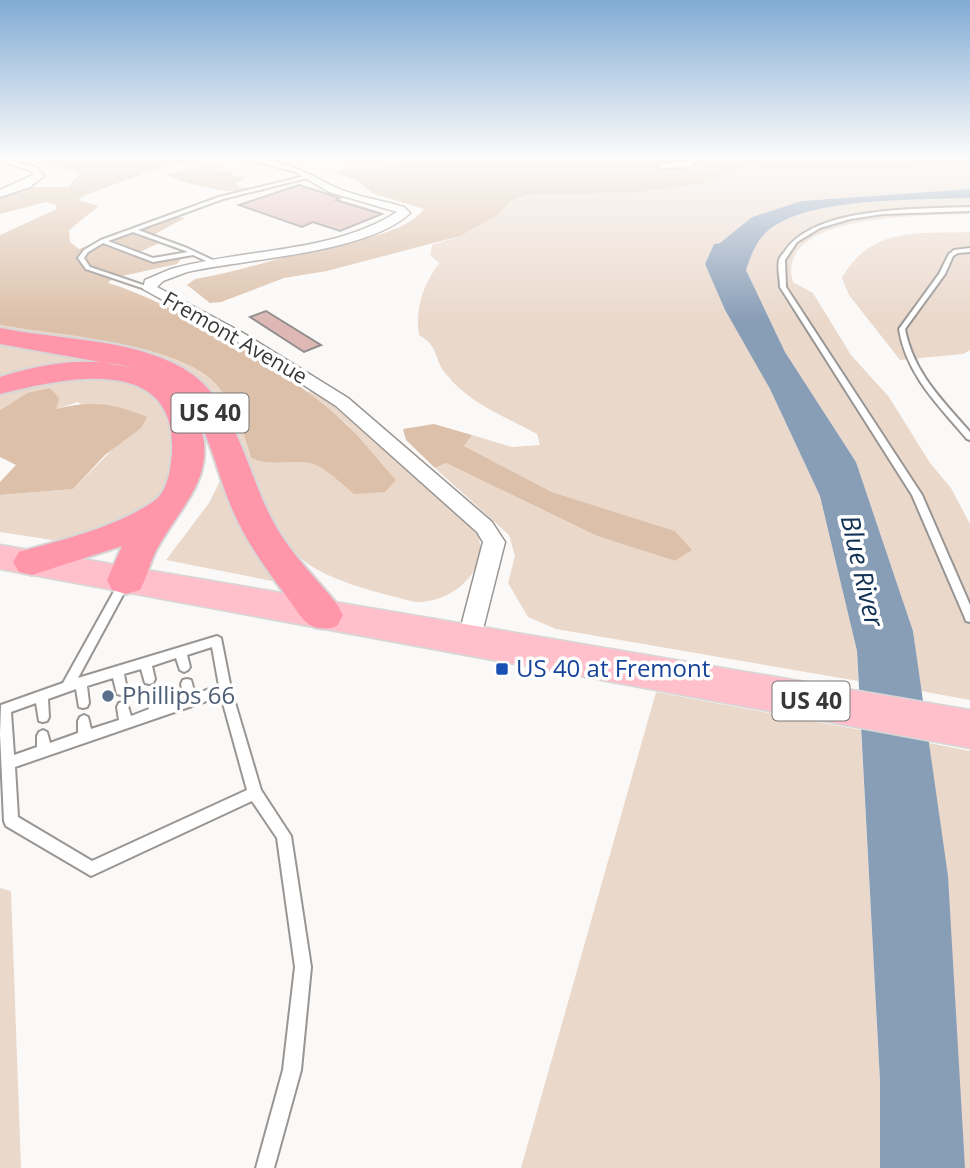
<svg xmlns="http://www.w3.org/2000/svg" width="970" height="1168" viewBox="0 0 970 1168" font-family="'Open Sans',sans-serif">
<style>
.green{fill:#ead8cb}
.forest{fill:#dcc0aa}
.water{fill:#889db6}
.building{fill:#ddb8b5;stroke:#908c8c;stroke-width:2}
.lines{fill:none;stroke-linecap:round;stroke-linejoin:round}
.lane-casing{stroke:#989593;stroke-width:4}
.street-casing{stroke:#989593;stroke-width:3}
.primary-casing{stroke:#d7d7d7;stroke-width:3}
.highway-casing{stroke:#d7d7d7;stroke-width:4}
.lane{fill:#fff;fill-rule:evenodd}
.street{fill:#fff;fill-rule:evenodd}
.primary{fill:#ffc0cb;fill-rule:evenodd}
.highway{fill:#ff96a9;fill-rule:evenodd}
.transit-dot{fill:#1a4fb4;stroke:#fff;stroke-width:2.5}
.service-dot{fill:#5c6f8a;stroke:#fff;stroke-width:2.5}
.labels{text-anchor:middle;stroke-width:7;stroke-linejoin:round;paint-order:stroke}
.far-street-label{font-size:21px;fill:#393837;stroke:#fff}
.shield{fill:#fff;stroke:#747473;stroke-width:2}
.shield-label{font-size:23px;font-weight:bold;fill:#393837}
.transit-label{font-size:24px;fill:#164399;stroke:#fff;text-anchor:start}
.service-label{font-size:24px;fill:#4e5e75;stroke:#fff;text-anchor:start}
.water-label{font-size:26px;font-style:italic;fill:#113255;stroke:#fff}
</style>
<rect width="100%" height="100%" fill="#fbf9f7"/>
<g class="green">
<path d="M407 158H970V189L802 201 752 217 720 243 714 244 705 264 725 310 770 389 820 496 857 651 858 681 556 629 528 617 508 583 515 556 509 535 435 468 446 463 597 536 675 561 691 550 675 531 552 492 464 446 472 435 512 447 540 445 537 434C506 417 468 403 446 374 433 359 440 347 419 335 415 307 423 286 439 263L430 255 432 245 460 236 497 215 357 181Z"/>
<path d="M970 198V214C928 216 773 212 793 282L813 293 851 355 889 397 930 463 951 488 970 524V700L921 691 913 631 856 462 785 352 746 270C751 255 757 239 770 229 811 197 918 200 970 198Z"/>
<path d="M970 232V350L963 354 900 360 849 295 842 278C871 226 918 234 970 232Z"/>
<path d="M0 325C65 337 175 337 220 389 236 407 243 435 251 458 273 469 296 456 318 466 331 472 343 485 354 494L395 480 347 424 307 392 315 390 476 529C493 568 454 603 415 602 291 571 285 561 238 444 228 418 215 390 192 373 155 347 48 338 0 329Z"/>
<polygon points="0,340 99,356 157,377 0,381"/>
<polygon points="86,374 145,387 168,412 175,442 174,469 165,491 136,518 65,542 0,532 0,495 73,489 120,442 78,402 56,409 27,393 0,410 0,391"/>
<polygon points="223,475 239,525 259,553 287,584 166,560 209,503"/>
<polygon points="656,692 861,730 880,1081 880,1168 521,1168"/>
<polygon points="929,743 970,751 970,1168 965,1168"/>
<polygon points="0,888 11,891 21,1168 0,1168"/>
</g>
<g class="forest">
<path d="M45 158H204L154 170 83 196 79 200 99 206 69 230 70 242 79 249C103 241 161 214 185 218L155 234 162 238 161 242 136 254 140 258 181 259 177 264 113 278 108 283C174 302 296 376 346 424 364 441 379 462 396 480L385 492 354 494C343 485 330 472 318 466 296 456 273 469 251 458 244 435 237 413 223 393 189 341 59 336 0 325V235L57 209 56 205 46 202 0 214V197L30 187H68L79 175 76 171 35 163Z"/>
<path d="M398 158H970V166L825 170 744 167 704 183 639 192 526 195 510 201 498 215 460 236 327 271 284 278 221 302 210 303 187 285 195 279C233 273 268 261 305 252 337 243 403 237 424 209L374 194 357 181 336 173C351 160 379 174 398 164Z"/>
<path d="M219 163 224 165 216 172 229 170 234 176 247 177 236 184 240 188 253 187 266 191C250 198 178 184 165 174Z"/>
<path d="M50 388 59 398 56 409C90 400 115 403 147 417L141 428 105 455 73 489 0 495V482L16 465 0 457V410L27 393Z"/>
<polygon points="434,424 472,435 464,446 552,492 675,531 692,550 675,561 597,536 446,463 435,468 406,440 403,429"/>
</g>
<path class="water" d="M970 189V198C918 200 811 197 770 229 757 239 751 255 746 270L785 352 856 462 913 631 948 876 965 1168H880V1081L857 651 820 496 770 389 725 310 705 264 714 244 720 243 752 217 802 201Z"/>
<g class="building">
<polygon points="299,185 340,198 336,200 382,214 340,231 313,222 302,227 239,205"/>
<polygon points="266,311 321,345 304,352 250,317"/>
</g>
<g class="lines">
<g class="lane-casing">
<g id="lane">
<path d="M309 175 311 177 223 199 138 230 187 248 217 262V264H213L193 255 153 262 103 243 88 252 84 258 90 267 152 288V290H148L86 269 78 258 84 250 101 240 219 197ZM133 232 183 250 188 252 153 258 108 241Z"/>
<path d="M970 207V211L883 214 850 219 820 228 797 242 785 260 786 287 922 495 970 605V622L966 621 965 618 912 495 780 287C780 279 777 267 779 260 780 256 783 254 785 251 815 206 920 209 970 207Z"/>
<path d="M970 248V252L958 253 953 256 945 274 905 329C913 372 942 400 970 432V440L967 439C938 405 906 374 899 329L939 274 949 254 954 250Z"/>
<path d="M126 576 131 580 78 678 217 636 221 638 231 689 261 790 291 836 311 967 301 1070 274 1168H256L283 1070 295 967 277 838 252 801 91 876 6 826 4 821 0 734 1 705 63 683 122 577ZM212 647 219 686 195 694 191 680 187 679 183 680 181 684 184 698 161 705 157 692 153 691 149 692 147 696 149 709 131 716 127 703 123 702 119 703 117 707 119 720 91 729 88 717 84 715 80 717 78 721V733L50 743 47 732 43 730 39 732 37 736V747L14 755 11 712 36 703 39 721 43 722 47 721 49 717 48 699 76 689 79 707 83 708 87 707 89 703 87 686 113 678 117 694 121 695 125 694 127 690 124 674 141 669 145 683 149 684 153 683 155 679 152 666 176 658 180 670 184 672 188 670 190 667 187 655ZM221 696 247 790 92 861 18 817 15 767Z"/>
</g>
</g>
<g class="street-casing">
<g id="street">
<polygon points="0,158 37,167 44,176 30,187 0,197 0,190 33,175 31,171 0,161"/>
<path d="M242 158C283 158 300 170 335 187 356 197 382 200 404 207L410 213C369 253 244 259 187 272L163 281 157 287 243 333 348 398 492 522 505 542 479 645 470 648 461 645 458 638 483 542 477 532 336 406 233 339 143 289 145 280 171 269C245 248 331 254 397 212L329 192 295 172Z"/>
<polygon points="690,158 700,158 690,167 662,168 657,165 687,161"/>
</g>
</g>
<g class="primary-casing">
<polygon id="primary" points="0,545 970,710 970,748 0,569"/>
</g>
<g class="highway-casing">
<path id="highway" d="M0 328C59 340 128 338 181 367 237 398 246 474 275 525 291 554 316 578 337 604L343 615 337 626C307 636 301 615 284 593 265 568 246 541 233 511 219 480 213 445 196 415 222 473 182 503 157 549 150 562 147 577 140 590L126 594 112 590 107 580 122 546 32 575 19 572 13 562 19 552C64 539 115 528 154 501 168 492 171 467 172 452 177 351 60 379 0 394V377C44 363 89 356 134 368L0 344Z"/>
</g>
<use href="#lane" class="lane"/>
<use href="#street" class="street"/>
<use href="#primary" class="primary"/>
<use href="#highway" class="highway"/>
</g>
<linearGradient id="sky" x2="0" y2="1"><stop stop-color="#81abd4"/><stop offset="0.49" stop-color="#fdfcfb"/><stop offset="1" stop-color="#fdfcfb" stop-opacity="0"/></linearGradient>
<rect width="970" height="321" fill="url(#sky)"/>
<rect class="transit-dot" x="495" y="662" width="14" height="14" rx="3.5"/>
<circle class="service-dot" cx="108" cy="696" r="7"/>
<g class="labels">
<g class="far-street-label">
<text transform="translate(235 338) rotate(30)" y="7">Fremont Avenue</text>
</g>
<g class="shield">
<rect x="171.5" y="393.5" width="77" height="39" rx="5"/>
<rect x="772.5" y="681.5" width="77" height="39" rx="5"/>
</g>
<g class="shield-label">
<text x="210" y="421">US 40</text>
<text x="811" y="709">US 40</text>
</g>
<g class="transit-label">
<text x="516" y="677">US 40 at Fremont</text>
</g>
<g class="service-label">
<text x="122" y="704">Phillips 66</text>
</g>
<g class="water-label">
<text transform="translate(862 571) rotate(77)" y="9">Blue River</text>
</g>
</g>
</svg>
